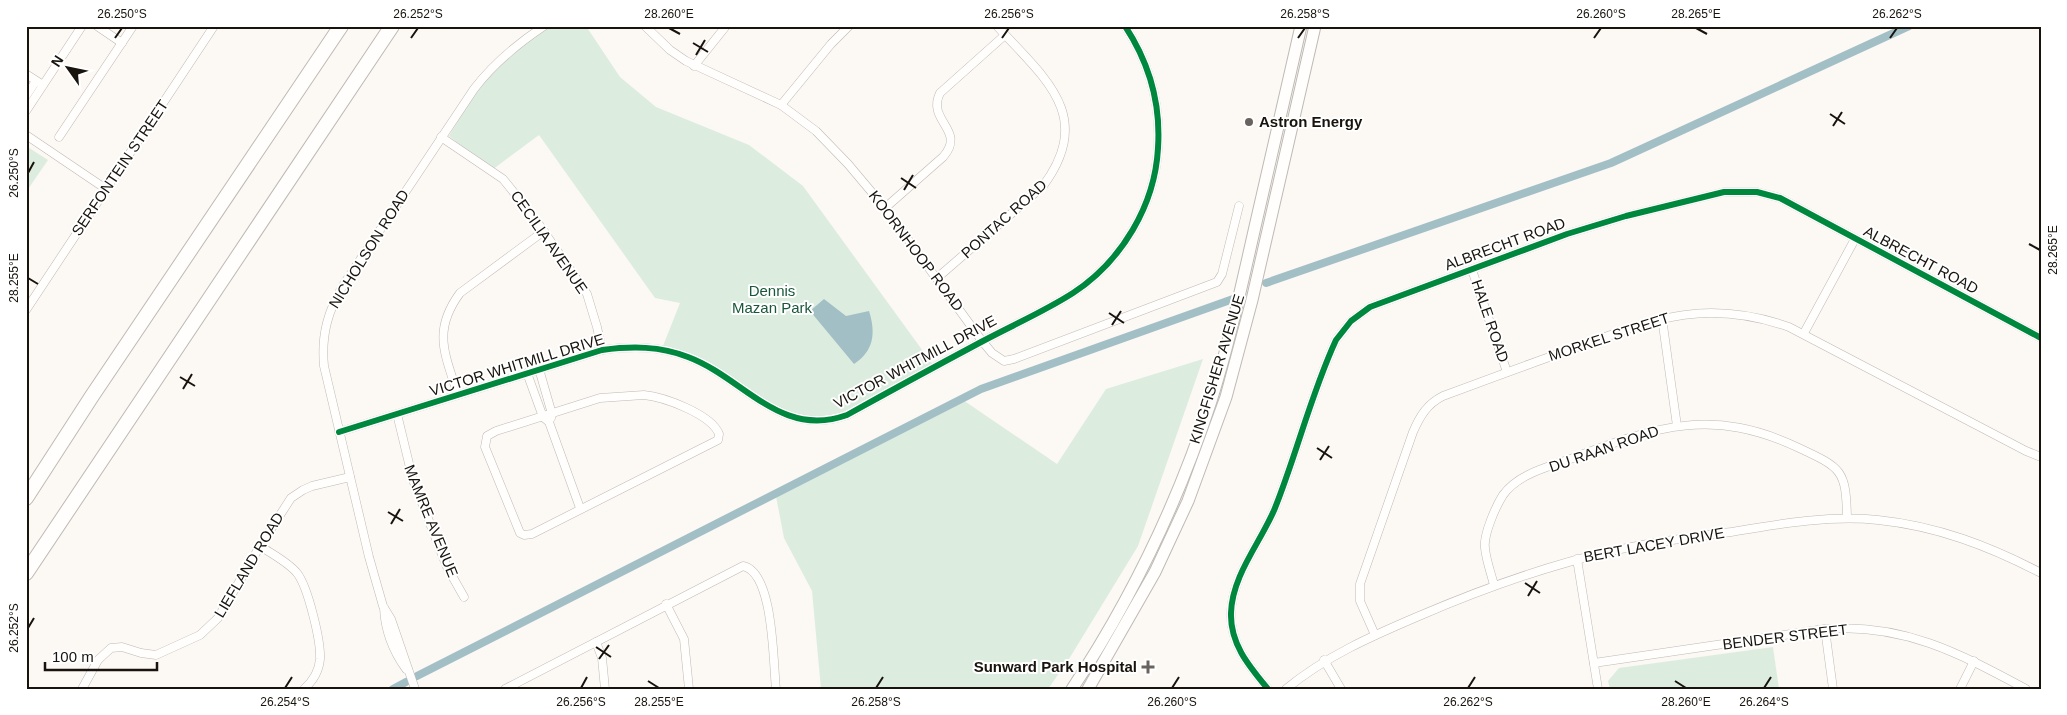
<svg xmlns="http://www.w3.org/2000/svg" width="2067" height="715" viewBox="0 0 2067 715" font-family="Helvetica,sans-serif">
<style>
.green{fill:#dcede0}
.water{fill:#a3bfc6}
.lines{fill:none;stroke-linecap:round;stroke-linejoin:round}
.canal{stroke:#a3bfc6;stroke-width:8}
.street-casing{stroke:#bebab5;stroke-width:9}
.secondary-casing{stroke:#bebab5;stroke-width:13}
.highway-casing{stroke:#bebab5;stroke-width:16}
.street{stroke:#fffefd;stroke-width:8}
.secondary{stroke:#fffefd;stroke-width:11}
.highway{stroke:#fffefd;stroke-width:14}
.cycleway-casing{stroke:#fff;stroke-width:9}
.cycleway{stroke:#00873e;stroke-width:6}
.ticks{fill:none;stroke:#18130d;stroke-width:2}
.poi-dot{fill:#68635e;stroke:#fff;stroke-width:2}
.labels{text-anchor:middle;stroke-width:4;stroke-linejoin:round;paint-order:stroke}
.poi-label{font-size:15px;font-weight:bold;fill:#18130d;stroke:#fff;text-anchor:start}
.street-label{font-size:15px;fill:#18130d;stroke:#fff}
.park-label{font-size:15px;fill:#18573b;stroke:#fff}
.neatline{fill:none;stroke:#18130d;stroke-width:2}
.ticks-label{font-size:12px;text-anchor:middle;fill:#18130d}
</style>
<rect width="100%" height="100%" fill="#fcf8f4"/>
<g class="green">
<polygon points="548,26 586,26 620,77 656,107 749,145 803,186 936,369 845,419 812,421 778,411 692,359 663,346 680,303 655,298 539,135 492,170 449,136 478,87 504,59"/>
<polygon points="26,146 48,160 26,192"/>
<polygon points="1203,359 1138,546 1069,659 1048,689 821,689 812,591 784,538 775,491 960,398 1057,464 1106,389"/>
<polygon points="1773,647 1779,689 1610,689 1608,681 1619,668"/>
</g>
<path class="water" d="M824 299 846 316 869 311C876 333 874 351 854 364L810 311Z"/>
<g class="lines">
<g class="canal">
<polyline points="1266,283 1611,163 1909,26"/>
<polyline points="417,676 981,389 1233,299"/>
<polyline points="393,689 406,682"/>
</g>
<g class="street-casing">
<g id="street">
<polyline points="97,26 122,43"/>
<polyline points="645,26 670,50 686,61 781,105 816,131 848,164 885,208 982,341 992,353 1004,361 1014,359 1217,282 1222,274 1239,206"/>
<polyline points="694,66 726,26"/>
<polyline points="26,74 43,85"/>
<polyline points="26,96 36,81"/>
<polyline points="781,105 831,44 849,26"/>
<polyline points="26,111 82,26"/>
<polyline points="26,135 106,189"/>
<polyline points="59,137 133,26"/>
<polyline points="441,137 503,179 536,220 587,294 597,327 602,350"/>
<path d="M885 208 943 157C967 130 926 121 940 93L1005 35"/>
<polyline points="1472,270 1507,372"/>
<path d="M937 278 1043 186C1096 115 1043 77 997 26"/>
<polyline points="26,310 214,26"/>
<polyline points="1662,318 1677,426"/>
<polyline points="1804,333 1855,239"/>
<polyline points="539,369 552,414 551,418"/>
<polyline points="527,373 543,417 549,422 580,508"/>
<path d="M458 395C445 354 432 331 460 293L544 231"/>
<path d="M644 395C664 397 711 414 719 434L718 440 532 534 524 535 520 533 485 447 487 436 496 431 600 398Z"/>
<polyline points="397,414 413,480 447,567 464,597"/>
<path d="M339 432 602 350C632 346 660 346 688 357 744 378 780 439 847 415 892 390 938 365 983 341 1013 325 1045 311 1073 293 1122 261 1155 205 1158 148 1161 103 1150 64 1125 26"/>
<path d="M260 546C272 554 288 562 297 573 308 587 321 641 320 659 319 671 313 681 304 689"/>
<polyline points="1577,559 1598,689"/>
<path d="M1494 585C1491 573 1486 560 1485 548 1483 535 1496 506 1503 495 1519 473 1549 467 1573 458 1657 426 1713 407 1799 448 1842 468 1846 470 1847 518"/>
<polyline points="666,604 684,639 689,689"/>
<path d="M384 608C385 630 393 651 406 669"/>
<polyline points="1825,629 1833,689"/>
<path d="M1375 635 1360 601V584L1413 432C1420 416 1427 404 1443 396 1486 380 1529 364 1572 349 1652 320 1703 297 1789 327L2026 451 2041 457"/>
<polyline points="596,642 602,658 605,689"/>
<polyline points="1324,660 1341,689"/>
<path d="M1594 663 1825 629C1903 623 1959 653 2026 689"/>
<polyline points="82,689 98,660 111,648 122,647 141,653 156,655 200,635 218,618 260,546 291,498 303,490 312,486 350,477"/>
<path d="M415 689 391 619 383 606 369 557 324 366C321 335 328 310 344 284L474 89C494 63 517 44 544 26"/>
<path d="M505 689 743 566C774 572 773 663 776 689"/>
<path d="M1268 689C1249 666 1230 644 1231 613 1232 575 1261 542 1275 508 1297 453 1311 394 1336 340L1351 321 1370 307 1567 234 1626 216 1724 192H1757L1780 198 2041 338"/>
<path d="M1286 689C1326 656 1372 636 1419 616 1482 589 1545 566 1612 551 1651 542 1691 537 1731 532 1779 524 1829 515 1878 520 1937 526 1989 546 2041 573"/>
<polyline points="1960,689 1974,661"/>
</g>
</g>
<g class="secondary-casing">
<g id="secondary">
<path d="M1072 689C1131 600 1178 502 1211 401 1230 341 1243 279 1257 218 1272 154 1286 90 1301 26"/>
<polyline points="1088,689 1155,572 1188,501 1226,397 1252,300 1315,26"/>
</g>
</g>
<g class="highway-casing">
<g id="highway">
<polyline points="26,498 92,396 341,26"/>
<polyline points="26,573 392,26"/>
</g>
</g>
<use href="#street" class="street"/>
<use href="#secondary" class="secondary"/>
<use href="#highway" class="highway"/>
<g class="cycleway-casing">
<g id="cycleway">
<path d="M339 432 602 350C632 346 660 346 688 357 744 378 780 439 847 415 892 390 938 365 983 341 1013 325 1045 311 1073 293 1122 261 1155 205 1158 148 1161 103 1150 64 1125 26"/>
<path d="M1268 689C1249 666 1230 644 1231 613 1232 575 1261 542 1275 508 1297 453 1311 394 1336 340L1351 321 1370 307 1567 234 1626 216 1724 192H1757L1780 198 2041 338"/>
</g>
</g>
<use href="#cycleway" class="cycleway"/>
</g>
<path class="ticks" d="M669 28 680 34M1696 28 1707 34M115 38 122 28M411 38 418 28M1002 38 1009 28M1298 38 1305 28M1594 38 1601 28M1890 38 1897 28M693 43 708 52M696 55 705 40M1830 114 1845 124M1833 126 1842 112M28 173 34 162M901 178 916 188M904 190 913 175M2029 244 2040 250M28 278 38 284M1109 313 1124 323M1112 325 1121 311M180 377 195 386M183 389 192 374M1317 448 1332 458M1320 460 1329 446M388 512 403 521M391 524 400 509M1525 583 1540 593M1528 596 1537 581M28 628 34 618M596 647 611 657M599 659 609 645M648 681 659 688M1675 681 1686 688M285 688 292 677M581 688 587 677M876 688 883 677M1172 688 1179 677M1468 688 1475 677M1764 688 1771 677"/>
<g class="poi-dot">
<circle cx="1249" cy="122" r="5"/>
<path d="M1145.5 659.5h5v5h5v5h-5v5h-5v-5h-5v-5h5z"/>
</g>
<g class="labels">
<g class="poi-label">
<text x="1259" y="127">Astron Energy</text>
<text x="1137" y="672" text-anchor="end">Sunward Park Hospital</text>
</g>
<g class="street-label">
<text transform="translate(120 168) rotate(-56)" y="5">SERFONTEIN STREET</text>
<text transform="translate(1004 219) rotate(-42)" y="5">PONTAC ROAD</text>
<text transform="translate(549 242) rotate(55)" y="5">CECILIA AVENUE</text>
<text transform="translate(1505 244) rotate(-20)" y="5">ALBRECHT ROAD</text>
<text transform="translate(369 249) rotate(-58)" y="5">NICHOLSON ROAD</text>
<text transform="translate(916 251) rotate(53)" y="5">KOORNHOOP ROAD</text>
<text transform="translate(1921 260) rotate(28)" y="5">ALBRECHT ROAD</text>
<text transform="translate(1490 321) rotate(71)" y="5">HALE ROAD</text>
<text transform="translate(1609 337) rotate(-18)" y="5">MORKEL STREET</text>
<text transform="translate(915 362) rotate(-28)" y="5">VICTOR WHITMILL DRIVE</text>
<text transform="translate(517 365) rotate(-17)" y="5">VICTOR WHITMILL DRIVE</text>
<text transform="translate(1217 369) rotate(-73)" y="5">KINGFISHER AVENUE</text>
<text transform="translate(1604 449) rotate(-19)" y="5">DU RAAN ROAD</text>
<text transform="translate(431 521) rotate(68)" y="5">MAMRE AVENUE</text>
<text transform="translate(1654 545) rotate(-10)" y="5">BERT LACEY DRIVE</text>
<text transform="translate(249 565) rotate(-59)" y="5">LIEFLAND ROAD</text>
<text transform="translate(1785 637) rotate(-7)" y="5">BENDER STREET</text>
</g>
<g class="park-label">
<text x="772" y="296">Dennis<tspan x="772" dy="17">Mazan Park</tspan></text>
</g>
</g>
<rect width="2067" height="715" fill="none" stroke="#ffffff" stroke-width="55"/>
<g transform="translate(68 68) rotate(303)" stroke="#ffffff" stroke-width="4" paint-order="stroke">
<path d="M0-4L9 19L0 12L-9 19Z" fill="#18130d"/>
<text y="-8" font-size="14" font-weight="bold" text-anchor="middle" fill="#18130d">N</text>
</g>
<path d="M45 662v8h112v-8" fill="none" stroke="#18130d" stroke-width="2.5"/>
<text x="52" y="662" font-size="15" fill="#18130d" stroke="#ffffff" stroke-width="4" paint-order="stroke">100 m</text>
<rect x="28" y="28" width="2012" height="660" class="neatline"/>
<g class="ticks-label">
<text x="122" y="18">26.250°S</text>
<text x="418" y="18">26.252°S</text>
<text x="669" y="18">28.260°E</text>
<text x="1009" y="18">26.256°S</text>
<text x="1305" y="18">26.258°S</text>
<text x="1601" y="18">26.260°S</text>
<text x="1696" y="18">28.265°E</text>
<text x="1897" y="18">26.262°S</text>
<text transform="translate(14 173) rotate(-90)" y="4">26.250°S</text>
<text transform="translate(2053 250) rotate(-90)" y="4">28.265°E</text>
<text transform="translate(14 278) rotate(-90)" y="4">28.255°E</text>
<text transform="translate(14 628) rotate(-90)" y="4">26.252°S</text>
<text x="285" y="706">26.254°S</text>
<text x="581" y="706">26.256°S</text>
<text x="659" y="706">28.255°E</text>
<text x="876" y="706">26.258°S</text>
<text x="1172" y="706">26.260°S</text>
<text x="1468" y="706">26.262°S</text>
<text x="1686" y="706">28.260°E</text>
<text x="1764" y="706">26.264°S</text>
</g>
</svg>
